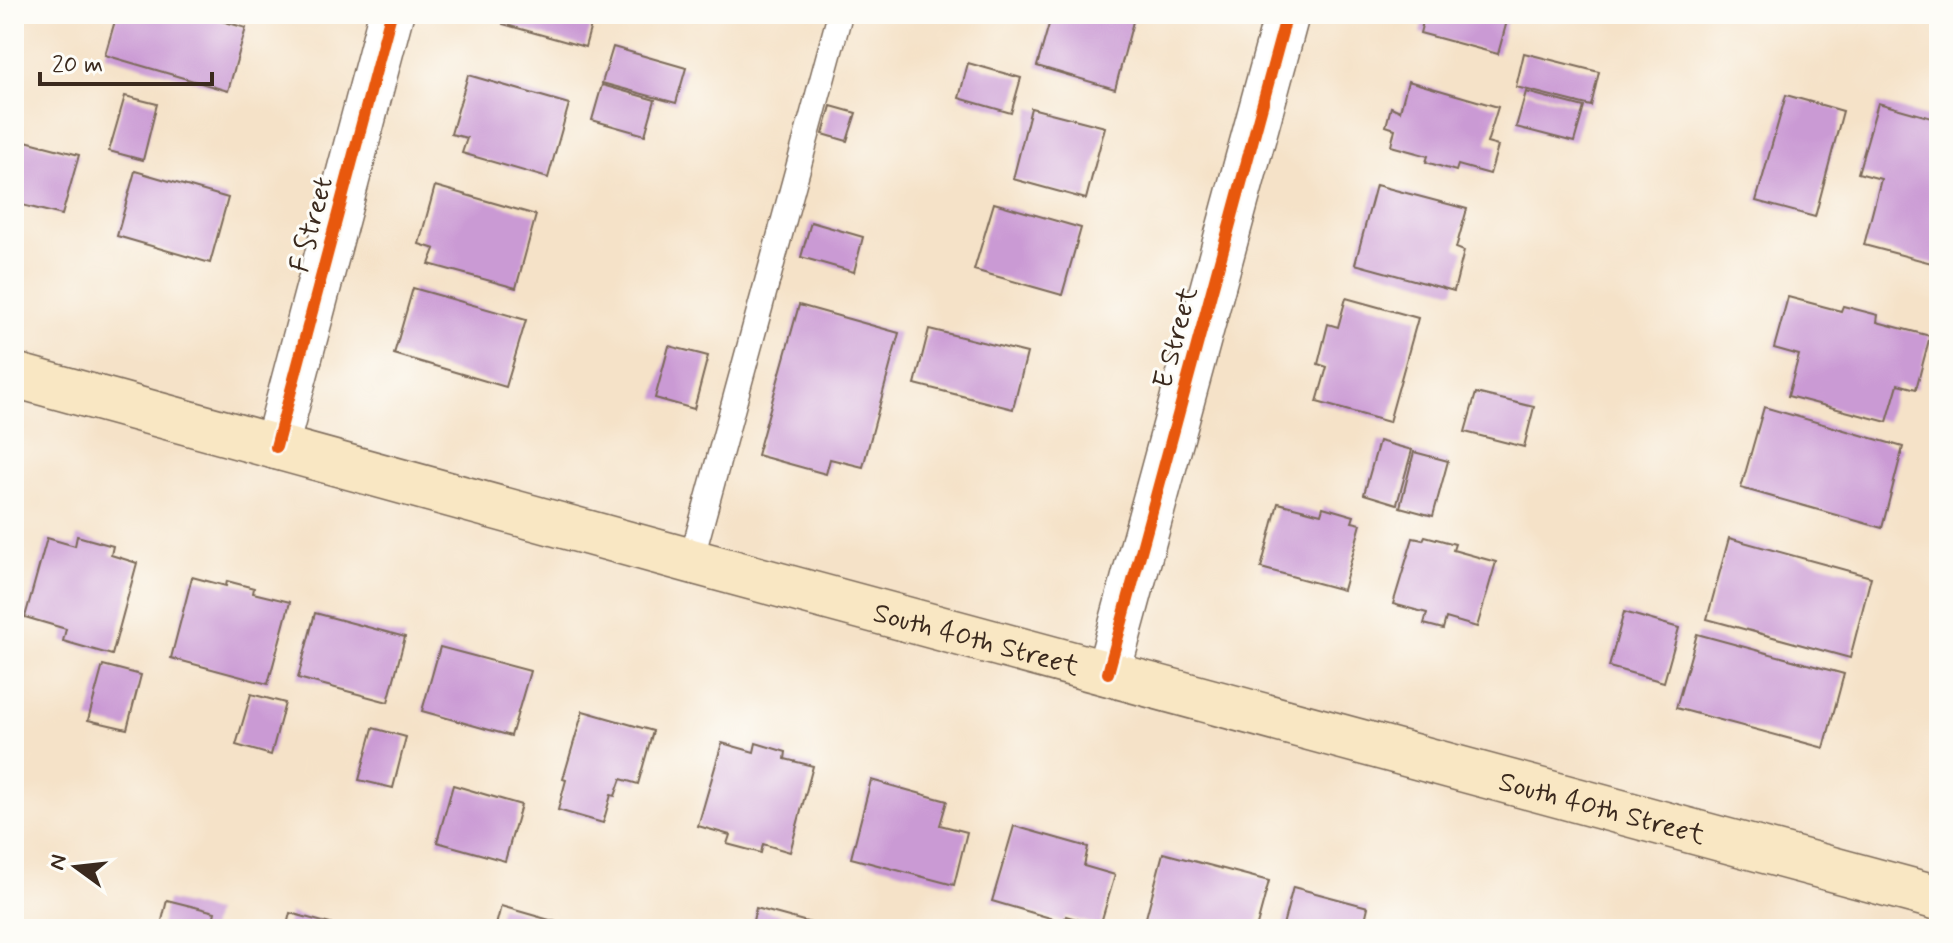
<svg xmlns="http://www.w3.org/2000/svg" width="1953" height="943" viewBox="0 0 1953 943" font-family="Mynerve,sans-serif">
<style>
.building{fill:#ca9ad4}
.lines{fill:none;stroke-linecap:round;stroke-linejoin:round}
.lane-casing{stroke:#7c6a5a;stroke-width:27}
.street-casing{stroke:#7c6a5a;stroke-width:47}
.secondary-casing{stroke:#7c6a5a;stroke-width:47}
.lane{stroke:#fff;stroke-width:24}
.street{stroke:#fff;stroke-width:44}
.secondary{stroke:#f9e7c3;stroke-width:44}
.cycleway-casing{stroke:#fdfcf7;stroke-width:17}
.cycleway{stroke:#e8590c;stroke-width:12}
.labels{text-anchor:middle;stroke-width:6;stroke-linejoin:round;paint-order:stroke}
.street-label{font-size:28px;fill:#3b2a1e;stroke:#fdfcf7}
</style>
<rect width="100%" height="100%" fill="#fdfcf7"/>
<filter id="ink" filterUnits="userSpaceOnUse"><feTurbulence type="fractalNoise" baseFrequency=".0125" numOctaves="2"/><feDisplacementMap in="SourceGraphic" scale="16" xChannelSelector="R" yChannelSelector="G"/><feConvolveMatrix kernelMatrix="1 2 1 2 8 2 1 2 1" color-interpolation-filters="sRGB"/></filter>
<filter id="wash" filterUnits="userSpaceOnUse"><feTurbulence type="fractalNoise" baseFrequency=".006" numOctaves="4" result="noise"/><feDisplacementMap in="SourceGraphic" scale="32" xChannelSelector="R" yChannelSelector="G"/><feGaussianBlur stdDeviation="1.8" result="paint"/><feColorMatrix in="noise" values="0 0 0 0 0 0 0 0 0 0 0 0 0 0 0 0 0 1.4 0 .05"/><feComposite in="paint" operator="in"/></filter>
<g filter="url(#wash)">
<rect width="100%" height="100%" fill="#f5e2c8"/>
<g id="blocks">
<g class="building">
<polygon points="117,14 216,14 215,19 246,28 228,91 105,55"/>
<polygon points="505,14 594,14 585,47 503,24"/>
<polygon points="1052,14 1135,14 1115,89 1037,66"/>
<polygon points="1425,14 1494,14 1493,18 1507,21 1498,54 1420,33"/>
<polygon points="613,47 686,68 676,103 602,83"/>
<polygon points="1524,53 1599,72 1591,106 1516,87"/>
<polygon points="968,63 1021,78 1011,113 959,98"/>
<polygon points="468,75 569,104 548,178 462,153 467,138 451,134"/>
<polygon points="1408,81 1498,107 1487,143 1498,146 1490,174 1458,165 1456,171 1426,162 1428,156 1391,146 1395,129 1386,126 1391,107 1400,111"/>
<polygon points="602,85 655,100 645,135 592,120"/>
<polygon points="1526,92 1584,107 1574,142 1516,127"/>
<polygon points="1786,95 1843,111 1815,217 1756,201"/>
<polygon points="125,96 157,104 143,160 109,151"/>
<polygon points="1878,103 1939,120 1939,265 1864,245 1881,179 1858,173"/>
<polygon points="831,106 856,113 847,141 823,134"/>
<polygon points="1031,108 1105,127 1086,199 1013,179"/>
<polygon points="14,138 79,155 62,215 14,203"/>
<polygon points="135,171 228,198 210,263 117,236"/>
<polygon points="1376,185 1467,209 1456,248 1464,251 1454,291 1355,264"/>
<polygon points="435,186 536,215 516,288 429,264 435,249 419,244"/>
<polygon points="994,203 1081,228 1062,295 974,270"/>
<polygon points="811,222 863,237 854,272 801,257"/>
<polygon points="413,288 526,320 506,387 394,354"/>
<polygon points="1788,297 1841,311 1843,306 1878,315 1877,322 1930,336 1916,389 1898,384 1887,422 1788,396 1799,355 1774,348"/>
<polygon points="1346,298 1418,318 1389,422 1317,402 1327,367 1318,364 1328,324 1338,327"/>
<polygon points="799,305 899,333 863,467 830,459 826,474 757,455"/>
<polygon points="929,329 1027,353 1013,409 915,384"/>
<polygon points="669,346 708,356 694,409 655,398"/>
<polygon points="1476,393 1534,407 1524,447 1465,432"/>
<polygon points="1764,407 1903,447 1882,528 1741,488"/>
<polygon points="1379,441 1412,450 1397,504 1364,494"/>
<polygon points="1414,452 1448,461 1433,516 1400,507"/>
<polygon points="1278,503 1321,514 1323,507 1354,516 1352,522 1361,524 1343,590 1261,568"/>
<polygon points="77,536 113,546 111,555 137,563 112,655 63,641 66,629 25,617 47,538 75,546"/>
<polygon points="1425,536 1455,544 1453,550 1496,562 1477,627 1446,618 1443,629 1424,624 1427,613 1393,604 1413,538 1423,540"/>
<polygon points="1729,538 1871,577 1850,658 1707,619"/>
<polygon points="192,577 226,586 227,581 254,588 253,593 290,602 268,684 171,658"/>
<polygon points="1624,612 1679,628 1664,682 1609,667"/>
<polygon points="315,613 405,637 388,702 298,678"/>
<polygon points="1697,634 1844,674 1824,748 1676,708"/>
<polygon points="440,647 530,671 511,736 422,711"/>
<polygon points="103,665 141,675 127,729 88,720"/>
<polygon points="251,694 285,703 271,755 236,745"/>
<polygon points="583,711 653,731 638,784 621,779 615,796 611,795 603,823 558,810 566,780 563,779"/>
<polygon points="373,728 406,737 393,788 359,780"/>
<polygon points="722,743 754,752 756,743 786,752 785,759 813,766 790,852 763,844 761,853 727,844 730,835 698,826"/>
<polygon points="871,780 947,801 940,825 967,832 954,885 851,858"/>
<polygon points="453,785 521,805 505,861 437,842"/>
<polygon points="1014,826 1088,847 1084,866 1115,875 1100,926 1066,916 1064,922 992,901"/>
<polygon points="1163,853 1269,881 1256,929 1143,929"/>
<polygon points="1293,887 1368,907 1363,929 1282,929"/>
<polygon points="167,900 215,912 211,929 160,929"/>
<polygon points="501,906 567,925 566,929 495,929"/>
<polygon points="756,908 811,923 810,929 751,929"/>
<polygon points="290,913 345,928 345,929 286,929"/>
</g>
</g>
</g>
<g filter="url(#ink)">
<use href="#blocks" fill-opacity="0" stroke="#7c6a5a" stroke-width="2"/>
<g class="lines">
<g class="lane-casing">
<polyline id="lane" points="691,561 840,14"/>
</g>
<g class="street-casing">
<g id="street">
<polyline points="276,447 391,14"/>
<polyline points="1108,673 1287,14"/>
</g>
</g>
<g class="secondary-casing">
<g id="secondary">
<path id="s1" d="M14 375 691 561 1939 898"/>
</g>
</g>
<use href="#lane" class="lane"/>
<use href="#street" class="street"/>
<use href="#secondary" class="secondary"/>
<g class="cycleway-casing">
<g id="cycleway">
<polyline points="276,447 391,14"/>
<polyline points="1108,673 1287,14"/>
</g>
</g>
<use href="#cycleway" class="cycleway"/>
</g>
</g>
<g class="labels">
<g class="street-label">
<text transform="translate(310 224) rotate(-75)" y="10">F Street</text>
<text transform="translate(1174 337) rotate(-75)" y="10">E Street</text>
<text dy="10" stroke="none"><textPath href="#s1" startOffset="998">South 40th Street</textPath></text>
<text dy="10" stroke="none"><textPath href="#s1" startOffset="1646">South 40th Street</textPath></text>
</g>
</g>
<rect width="1953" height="943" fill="none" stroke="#fdfcf7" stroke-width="48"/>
<g transform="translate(76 867) rotate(285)" stroke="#fdfcf7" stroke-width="6" paint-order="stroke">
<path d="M0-6L14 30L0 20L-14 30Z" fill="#3b2a1e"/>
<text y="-12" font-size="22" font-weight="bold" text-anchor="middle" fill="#3b2a1e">N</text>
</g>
<path d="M40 72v12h172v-12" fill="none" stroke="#3b2a1e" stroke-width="4"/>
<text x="52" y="72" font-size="24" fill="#3b2a1e" stroke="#fdfcf7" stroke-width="6" paint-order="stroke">20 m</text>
</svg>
